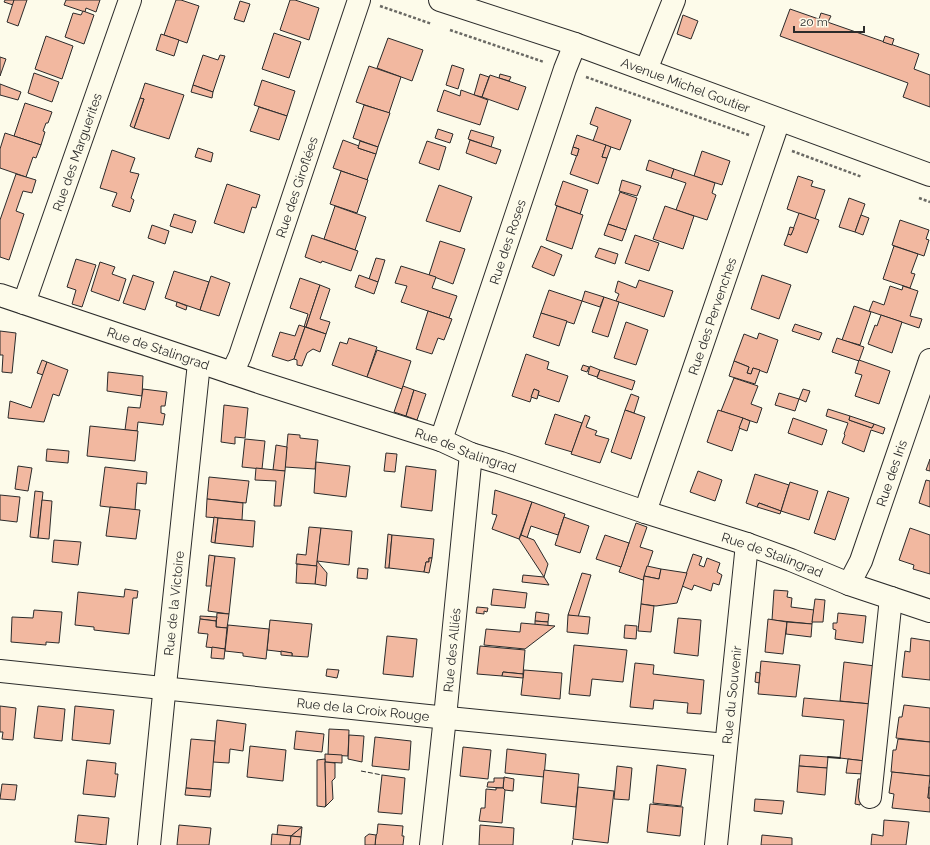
<svg xmlns="http://www.w3.org/2000/svg" width="930" height="845" viewBox="0 0 930 845" font-family="Raleway,sans-serif">
<style>
.building{fill:#f2b8a0;stroke:#2b2b2b}
.lines{fill:none;stroke-linecap:round;stroke-linejoin:round}
.minor-casing{stroke:#2b2b2b;stroke-width:24}
.path{stroke:#6a6964;stroke-width:2.5;stroke-dasharray:3 2;stroke-linecap:butt}
.minor{stroke:#fdfbea;stroke-width:22}
.fence{stroke:#2b2b2b;stroke-width:1;stroke-dasharray:5 2;stroke-linecap:butt}
.wall{stroke:#2b2b2b;stroke-width:2}
.labels{text-anchor:middle;stroke-width:3;stroke-linejoin:round;paint-order:stroke}
.street-label{font-size:13px;fill:#2b2b2b;stroke:#fdfbea}
</style>
<rect width="100%" height="100%" fill="#fdfbea"/>
<g class="building">
<polygon points="5,0 14,0 13,5 4,2"/>
<polygon points="14,0 27,0 18,26 7,22"/>
<polygon points="66,0 100,0 96,12 86,8 85,12 64,5"/>
<polygon points="176,0 181,0 199,6 187,43 164,35"/>
<polygon points="290,0 295,0 319,8 309,40 280,30"/>
<polygon points="240,1 250,4 244,22 234,19"/>
<polygon points="790,9 919,54 914,69 930,75 930,107 903,97 908,83 780,36"/>
<polygon points="83,11 94,15 84,44 65,37 73,13 81,15"/>
<polygon points="821,13 831,16 828,22 819,19"/>
<polygon points="683,15 698,21 691,39 677,34"/>
<polygon points="274,33 301,42 289,78 262,69"/>
<polygon points="161,34 179,40 174,56 156,50"/>
<polygon points="46,36 73,46 62,79 35,69"/>
<polygon points="885,36 894,39 892,45 883,42"/>
<polygon points="388,38 423,50 412,81 377,68"/>
<polygon points="203,55 218,60 220,55 225,56 213,92 193,85"/>
<polygon points="0,57 6,59 0,76"/>
<polygon points="452,65 464,69 458,89 446,85"/>
<polygon points="369,66 401,77 389,113 356,102"/>
<polygon points="34,73 59,82 52,102 28,93"/>
<polygon points="480,74 489,77 482,97 474,95"/>
<polygon points="500,74 511,77 509,81 499,78"/>
<polygon points="490,75 526,87 518,110 482,97"/>
<polygon points="262,80 295,91 287,116 254,105"/>
<polygon points="145,83 184,95 169,139 134,128 144,99 140,98"/>
<polygon points="0,84 21,92 18,100 0,95"/>
<polygon points="193,85 213,92 212,98 191,92"/>
<polygon points="444,90 460,96 461,90 488,100 480,125 437,111"/>
<polygon points="140,98 144,99 134,128 130,126"/>
<polygon points="25,103 52,112 48,123 46,123 43,131 45,132 41,145 14,136"/>
<polygon points="364,105 390,113 378,147 353,138"/>
<polygon points="259,107 287,116 279,140 250,131"/>
<polygon points="596,107 631,120 620,150 593,141 598,127 590,124"/>
<polygon points="438,129 453,134 450,143 435,138"/>
<polygon points="471,130 494,137 491,147 468,139"/>
<polygon points="5,133 41,145 36,158 33,157 26,177 0,168 0,149"/>
<polygon points="577,135 606,145 602,157 607,158 598,184 570,174 579,149 573,147"/>
<polygon points="343,140 359,146 358,148 376,154 367,180 333,168"/>
<polygon points="470,140 501,150 496,164 466,153"/>
<polygon points="360,141 378,147 376,154 358,148"/>
<polygon points="427,141 446,147 439,170 419,163"/>
<polygon points="606,145 611,147 607,158 602,157"/>
<polygon points="573,147 579,149 577,156 571,154"/>
<polygon points="198,148 213,153 211,162 195,157"/>
<polygon points="112,150 135,158 130,172 139,174 131,198 134,200 130,212 112,206 117,193 100,188"/>
<polygon points="702,151 730,161 722,185 694,176"/>
<polygon points="649,160 674,169 671,178 646,170"/>
<polygon points="674,169 715,183 712,193 716,195 707,220 676,210 686,183 671,178"/>
<polygon points="341,171 368,180 357,213 330,204"/>
<polygon points="16,174 36,180 32,193 23,191 16,211 24,214 9,260 0,257 0,220"/>
<polygon points="798,176 813,181 811,186 825,190 815,219 787,209"/>
<polygon points="622,180 641,186 637,196 619,191"/>
<polygon points="563,181 588,190 580,214 555,205"/>
<polygon points="227,184 260,195 256,208 252,207 244,233 214,223"/>
<polygon points="439,185 472,197 460,232 426,221"/>
<polygon points="620,192 637,198 626,230 608,224"/>
<polygon points="849,198 865,204 855,232 839,227"/>
<polygon points="335,206 366,217 355,250 324,239"/>
<polygon points="557,206 583,215 572,249 546,240"/>
<polygon points="665,206 694,216 683,249 653,239"/>
<polygon points="799,213 819,220 807,253 784,245 788,234 791,235"/>
<polygon points="174,214 196,221 192,233 170,226"/>
<polygon points="861,215 869,218 863,235 855,232"/>
<polygon points="900,220 929,230 926,239 929,240 924,256 892,245"/>
<polygon points="608,224 626,230 622,241 604,235"/>
<polygon points="152,225 169,231 165,244 148,238"/>
<polygon points="790,227 794,228 791,235 788,234"/>
<polygon points="312,235 358,251 351,271 322,261 321,263 305,257"/>
<polygon points="635,235 659,243 649,271 625,263"/>
<polygon points="440,241 465,249 453,284 429,275"/>
<polygon points="541,246 562,255 554,276 532,267"/>
<polygon points="894,246 918,254 911,273 915,274 910,288 883,279"/>
<polygon points="599,248 618,254 615,264 595,257"/>
<polygon points="376,258 385,260 378,282 369,279"/>
<polygon points="76,259 96,265 82,307 72,304 76,290 67,287"/>
<polygon points="100,262 115,267 112,274 126,279 119,301 91,291"/>
<polygon points="401,266 436,277 432,288 457,296 449,318 401,302 407,286 395,283"/>
<polygon points="174,271 209,282 200,310 165,298"/>
<polygon points="133,275 154,282 145,310 123,303"/>
<polygon points="359,275 378,282 374,294 355,287"/>
<polygon points="762,275 791,285 779,319 751,309"/>
<polygon points="211,276 230,283 219,316 200,310"/>
<polygon points="300,278 320,285 306,327 304,327 308,314 290,308"/>
<polygon points="639,280 673,291 664,317 616,301 619,294 615,292 618,281 636,288"/>
<polygon points="320,285 330,289 320,319 330,322 326,334 306,327"/>
<polygon points="890,286 902,290 903,286 918,291 910,316 922,319 919,328 869,311 873,301 884,305"/>
<polygon points="549,290 582,301 574,324 541,313"/>
<polygon points="585,291 604,297 600,307 582,301"/>
<polygon points="604,297 619,302 608,337 592,332"/>
<polygon points="177,302 187,306 186,310 176,306"/>
<polygon points="854,306 871,312 860,345 842,340"/>
<polygon points="428,311 452,319 444,340 438,338 432,354 416,349"/>
<polygon points="541,313 567,321 559,346 533,337"/>
<polygon points="881,315 902,322 892,353 868,344 875,325 877,326"/>
<polygon points="626,322 648,330 636,365 614,358"/>
<polygon points="795,324 822,333 819,340 792,331"/>
<polygon points="299,325 305,327 294,359 288,361 272,356 280,332 295,336"/>
<polygon points="305,327 326,334 320,352 313,349 307,353 302,366 297,365 297,360 294,359"/>
<polygon points="0,331 16,333 12,373 2,372 3,355 0,355"/>
<polygon points="759,333 778,340 767,373 753,368 751,374 747,373 749,367 734,361 744,334 757,339"/>
<polygon points="349,338 377,347 367,377 332,365 340,342 347,344"/>
<polygon points="837,338 864,347 859,361 832,352"/>
<polygon points="377,350 411,361 402,389 367,377"/>
<polygon points="526,354 549,362 547,369 568,376 559,402 538,395 539,391 534,389 530,402 512,396"/>
<polygon points="42,360 47,362 43,375 37,373"/>
<polygon points="859,360 890,371 879,404 855,396 862,375 855,373"/>
<polygon points="734,361 749,367 747,373 751,374 753,368 760,370 755,384 729,376"/>
<polygon points="47,362 68,370 59,396 53,394 44,422 8,418 10,401 31,408"/>
<polygon points="583,365 589,367 587,372 581,370"/>
<polygon points="590,366 600,370 597,377 588,374"/>
<polygon points="600,370 635,381 632,390 597,378"/>
<polygon points="108,372 143,376 142,396 107,391"/>
<polygon points="734,378 758,386 751,404 762,408 757,423 721,411"/>
<polygon points="403,386 414,390 406,416 394,412"/>
<polygon points="143,389 167,392 165,406 161,406 161,413 165,414 163,425 138,422 137,431 125,430 128,407 140,408"/>
<polygon points="534,389 539,391 537,399 531,397"/>
<polygon points="803,389 810,391 806,402 799,399"/>
<polygon points="414,390 426,394 417,420 406,416"/>
<polygon points="779,393 799,399 795,411 775,405"/>
<polygon points="631,394 639,397 634,413 625,410"/>
<polygon points="224,405 248,408 245,438 235,437 235,444 221,442"/>
<polygon points="828,409 850,416 849,420 872,428 874,424 885,428 883,434 871,430 864,452 842,443 845,435 844,434 848,423 826,416"/>
<polygon points="625,410 645,417 631,459 611,452"/>
<polygon points="718,410 743,418 732,451 707,442"/>
<polygon points="555,414 582,423 572,452 545,444"/>
<polygon points="585,415 590,417 586,427 597,431 595,435 609,439 600,463 571,454"/>
<polygon points="850,416 874,424 872,428 849,420"/>
<polygon points="743,418 750,421 747,431 739,428"/>
<polygon points="793,418 827,430 822,445 788,433"/>
<polygon points="90,426 138,431 135,461 87,456"/>
<polygon points="288,434 300,435 300,438 318,440 315,469 285,467"/>
<polygon points="245,439 265,441 262,469 242,467"/>
<polygon points="276,445 287,447 285,471 273,470"/>
<polygon points="47,449 69,451 68,463 46,461"/>
<polygon points="386,453 397,454 395,472 384,471"/>
<polygon points="930,459 930,471 926,470"/>
<polygon points="316,462 350,466 346,497 314,493"/>
<polygon points="18,466 32,468 28,491 15,489"/>
<polygon points="406,466 436,470 432,511 401,507"/>
<polygon points="105,467 147,472 146,484 137,483 135,510 100,506"/>
<polygon points="256,468 285,471 281,506 274,506 276,481 255,480"/>
<polygon points="698,471 722,480 715,501 690,492"/>
<polygon points="755,474 789,485 781,511 759,503 757,507 746,503"/>
<polygon points="209,477 249,481 246,503 207,499"/>
<polygon points="926,480 930,481 930,507 919,503"/>
<polygon points="790,482 818,491 809,520 781,511"/>
<polygon points="495,490 532,502 519,539 492,529 497,515 492,514"/>
<polygon points="35,491 43,492 38,538 30,537"/>
<polygon points="828,491 849,498 835,540 814,533"/>
<polygon points="0,495 20,497 17,522 0,520"/>
<polygon points="207,499 243,503 242,520 206,517"/>
<polygon points="42,500 52,501 49,539 38,538"/>
<polygon points="532,502 565,514 558,535 531,526 527,538 521,535"/>
<polygon points="759,503 781,511 780,514 757,507"/>
<polygon points="110,507 140,510 136,539 106,536"/>
<polygon points="214,517 218,518 215,543 211,542"/>
<polygon points="564,517 589,526 580,553 555,545"/>
<polygon points="218,518 255,521 253,547 215,543"/>
<polygon points="636,523 647,527 640,547 653,551 643,580 619,572"/>
<polygon points="309,527 321,528 317,566 296,564 297,554 306,555"/>
<polygon points="321,528 352,531 349,565 317,561"/>
<polygon points="910,528 930,535 930,574 913,569 914,565 899,560"/>
<polygon points="388,534 392,535 389,568 385,568"/>
<polygon points="392,535 434,539 432,558 429,558 429,562 426,562 424,572 389,568"/>
<polygon points="521,535 534,540 548,564 544,577 519,539"/>
<polygon points="605,535 629,543 621,567 596,559"/>
<polygon points="54,540 81,542 78,565 52,562"/>
<polygon points="693,554 702,557 699,565 704,567 707,558 720,563 717,572 722,575 719,585 713,583 711,591 694,585 692,590 682,586"/>
<polygon points="209,555 215,556 212,586 206,586"/>
<polygon points="215,556 235,558 229,614 208,611"/>
<polygon points="429,558 432,558 429,573 424,572 426,562 429,562"/>
<polygon points="317,561 327,573 326,586 315,584"/>
<polygon points="297,564 317,566 315,584 296,583"/>
<polygon points="647,566 661,569 659,579 644,576"/>
<polygon points="358,568 368,569 367,579 357,578"/>
<polygon points="661,569 687,573 677,603 656,606 641,604 644,576 659,579"/>
<polygon points="582,573 591,575 578,617 568,615"/>
<polygon points="523,575 544,577 549,585 522,582"/>
<polygon points="125,589 138,591 137,598 133,598 129,634 94,630 94,627 75,625 78,592 124,597"/>
<polygon points="493,589 527,593 525,608 491,605"/>
<polygon points="774,590 788,591 787,597 792,598 791,607 814,610 812,624 772,620"/>
<polygon points="815,599 825,600 823,622 812,622"/>
<polygon points="641,604 654,606 651,632 638,631"/>
<polygon points="477,607 488,608 487,612 484,611 484,614 476,613"/>
<polygon points="34,610 62,612 59,643 46,642 46,645 11,642 12,617 33,618"/>
<polygon points="536,612 549,614 548,622 535,621"/>
<polygon points="217,613 229,614 227,628 216,627"/>
<polygon points="838,613 866,616 863,643 835,639 836,630 833,629 833,623 837,623"/>
<polygon points="568,615 590,617 588,634 567,632"/>
<polygon points="200,616 217,617 216,621 200,619"/>
<polygon points="678,618 701,620 698,656 674,653"/>
<polygon points="200,619 216,621 216,627 227,628 225,649 206,647 208,634 198,633"/>
<polygon points="768,619 787,622 783,654 765,652"/>
<polygon points="270,620 312,624 308,657 292,656 292,653 267,650"/>
<polygon points="535,621 548,622 548,626 535,625"/>
<polygon points="787,622 812,624 811,637 786,634"/>
<polygon points="521,623 555,626 525,649 484,645 486,629 520,632"/>
<polygon points="228,625 269,629 266,659 243,656 243,653 225,651"/>
<polygon points="625,625 637,626 636,639 624,638"/>
<polygon points="387,636 417,639 413,677 383,674"/>
<polygon points="911,638 930,641 930,680 902,677 905,651 910,652"/>
<polygon points="574,645 627,650 623,682 592,679 590,696 569,694"/>
<polygon points="480,646 525,650 523,674 503,672 502,676 477,674"/>
<polygon points="212,647 225,649 224,659 211,658"/>
<polygon points="281,651 292,653 292,656 281,655"/>
<polygon points="761,661 800,665 796,697 758,694"/>
<polygon points="844,662 875,666 871,704 840,701"/>
<polygon points="635,663 654,665 653,674 704,680 701,714 687,713 688,703 677,702 654,700 653,709 630,707"/>
<polygon points="327,669 339,670 337,678 326,676"/>
<polygon points="524,670 562,673 560,699 521,695"/>
<polygon points="503,672 523,674 523,678 502,676"/>
<polygon points="756,672 760,673 759,683 755,682"/>
<polygon points="804,698 871,704 865,761 840,758 844,720 802,716"/>
<polygon points="904,705 930,708 930,742 896,738 899,717 902,717"/>
<polygon points="0,706 16,708 13,740 2,739 3,732 0,732"/>
<polygon points="38,706 65,709 62,741 34,738"/>
<polygon points="75,706 114,710 110,744 72,740"/>
<polygon points="217,720 246,724 243,751 230,749 229,763 213,762"/>
<polygon points="329,729 349,730 348,756 328,755"/>
<polygon points="296,731 324,734 322,752 294,749"/>
<polygon points="349,735 364,736 362,762 348,759"/>
<polygon points="375,737 411,741 409,770 372,766"/>
<polygon points="191,739 215,741 211,790 186,788"/>
<polygon points="898,739 930,742 930,776 891,772 893,750 896,750"/>
<polygon points="250,746 286,750 283,781 247,777"/>
<polygon points="463,747 491,750 488,779 460,776"/>
<polygon points="507,749 546,754 544,777 505,773"/>
<polygon points="325,754 342,755 342,763 325,762"/>
<polygon points="800,755 828,757 827,768 799,766"/>
<polygon points="325,759 326,805 325,807 317,806 317,760"/>
<polygon points="848,759 865,761 864,774 846,773"/>
<polygon points="87,760 116,763 115,774 118,774 115,797 83,794"/>
<polygon points="325,762 335,763 335,778 332,781 333,799 325,807 326,805"/>
<polygon points="657,765 686,769 681,806 653,803"/>
<polygon points="617,766 632,768 629,800 614,799"/>
<polygon points="799,766 827,768 825,795 797,792"/>
<polygon points="544,770 579,774 576,807 541,803"/>
<polygon points="892,772 930,776 928,798 930,798 930,812 892,808 894,794 889,793"/>
<polygon points="382,775 405,778 402,814 378,812"/>
<polygon points="504,777 514,779 513,791 505,790 503,788"/>
<polygon points="494,778 504,778 503,788 487,787 488,782 494,782"/>
<polygon points="858,779 863,779 860,805 855,804"/>
<polygon points="2,784 17,785 15,800 0,799"/>
<polygon points="578,787 614,791 608,843 573,839"/>
<polygon points="929,787 930,787 930,798 928,798"/>
<polygon points="186,788 211,790 210,797 185,795"/>
<polygon points="496,788 503,788 505,790 502,823 479,821 481,808 485,808 486,789 496,790"/>
<polygon points="755,799 784,801 782,814 754,811"/>
<polygon points="650,804 683,807 680,836 647,832"/>
<polygon points="78,815 109,818 106,845 75,842"/>
<polygon points="884,820 909,822 906,845 871,845 872,834 883,836"/>
<polygon points="378,824 403,826 402,836 404,836 403,845 375,845 376,835 377,834"/>
<polygon points="179,825 211,828 209,845 177,845"/>
<polygon points="278,825 302,827 291,836 277,835"/>
<polygon points="480,825 514,828 513,845 479,845"/>
<polygon points="302,827 301,837 291,836"/>
<polygon points="272,834 291,836 290,845 271,845"/>
<polygon points="369,834 376,835 375,845 365,845 365,837"/>
<polygon points="762,835 792,838 792,845 761,845"/>
<polygon points="291,836 301,837 300,845 290,845"/>
</g>
<g class="lines">
<g class="minor-casing">
<g id="minor">
<path id="s1" d="M440 0 575 44 930 175"/>
<polyline points="646,70 674,0"/>
<path id="s2" d="M0 295 262 383 441 440 471 454 501 463 645 512 747 544 791 560 849 584 930 611"/>
<path id="s3" d="M24 303 130 0"/>
<path id="s4" d="M232 373 240 356 359 0"/>
<path id="s5" d="M441 440 565 69 575 44"/>
<path id="s6" d="M645 512 779 120"/>
<path id="s7" d="M849 584 861 561 930 360"/>
<path id="s8" d="M0 671 428 716 726 745"/>
<polyline points="870,797 891,598"/>
<path id="s9" d="M149 845 163 704 199 363"/>
<path id="s10" d="M431 845 445 717 471 454"/>
<path id="s11" d="M716 845 747 544"/>
</g>
</g>
<g class="path">
<polyline points="380,6 432,24"/>
<polyline points="450,30 544,62"/>
<polyline points="586,77 749,135"/>
<polyline points="792,151 862,177"/>
<polyline points="919,198 930,202"/>
</g>
<use href="#minor" class="minor"/>
<g class="fence">
<polyline points="361,771 382,775"/>
<polyline points="572,845 573,839"/>
</g>
<polyline class="wall" points="828,757 840,758"/>
</g>
<g class="labels">
<g class="street-label">
<text dy="5" stroke="none"><textPath href="#s1" startOffset="260">Avenue Michel Goutier</textPath></text>
<text dy="5" stroke="none"><textPath href="#s3" startOffset="160">Rue des Marguerites</textPath></text>
<text dy="5" stroke="none"><textPath href="#s4" startOffset="197">Rue des Giroflées</textPath></text>
<text dy="5" stroke="none"><textPath href="#s5" startOffset="209">Rue des Roses</textPath></text>
<text dy="5" stroke="none"><textPath href="#s6" startOffset="207">Rue des Pervenches</textPath></text>
<text dy="5" stroke="none"><textPath href="#s2" startOffset="167">Rue de Stalingrad</textPath></text>
<text dy="5" stroke="none"><textPath href="#s2" startOffset="491">Rue de Stalingrad</textPath></text>
<text dy="5" stroke="none"><textPath href="#s7" startOffset="119">Rue des Iris</textPath></text>
<text dy="5" stroke="none"><textPath href="#s2" startOffset="815">Rue de Stalingrad</textPath></text>
<text dy="5" stroke="none"><textPath href="#s9" startOffset="243">Rue de la Victoire</textPath></text>
<text dy="5" stroke="none"><textPath href="#s10" startOffset="196">Rue des Alliés</textPath></text>
<text dy="5" stroke="none"><textPath href="#s11" startOffset="151">Rue du Souvenir</textPath></text>
<text dy="5" stroke="none"><textPath href="#s8" startOffset="365">Rue de la Croix Rouge</textPath></text>
</g>
</g>
<path d="M794 26v6h70v-6" fill="none" stroke="#2b2b2b" stroke-width="2"/>
<text x="800" y="26" font-size="12" fill="#2b2b2b" stroke="#fdfbea" stroke-width="3" paint-order="stroke">20 m</text>
</svg>
